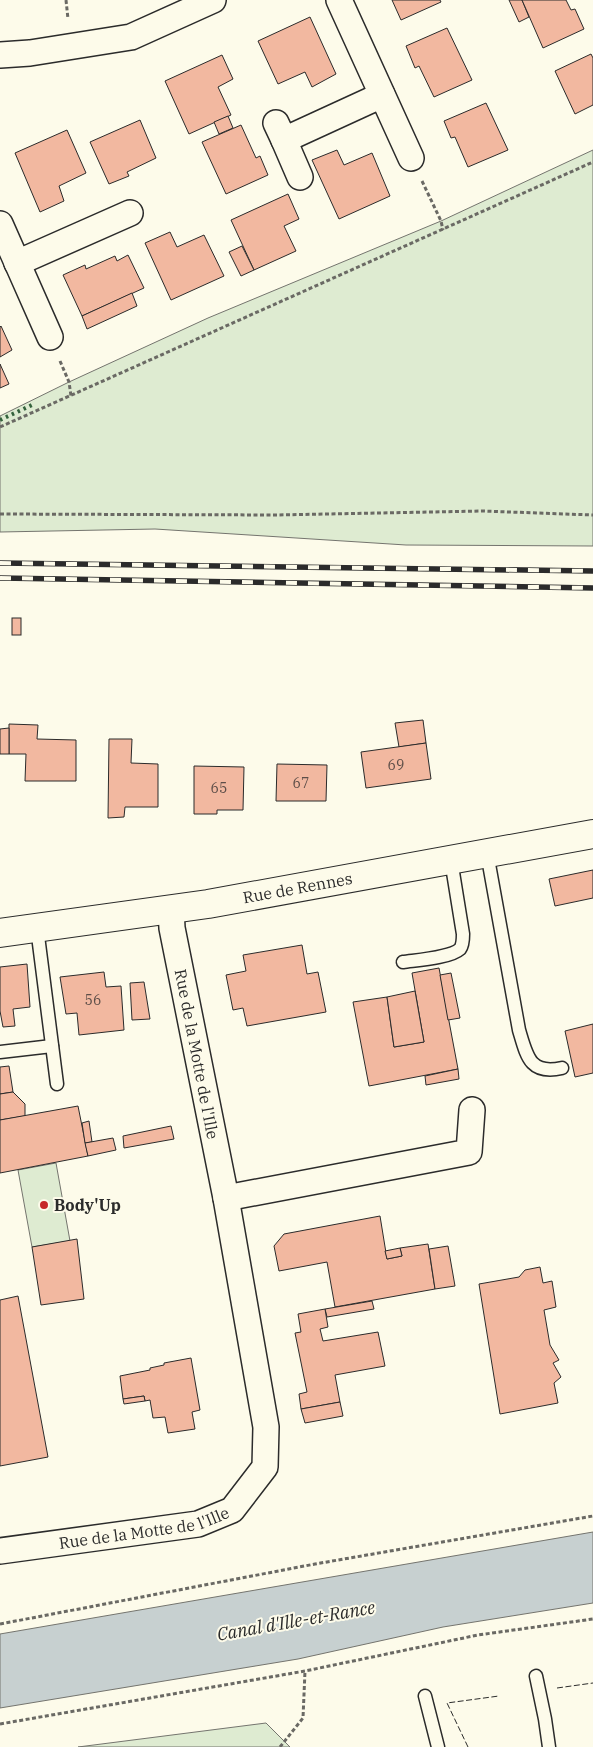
<svg xmlns="http://www.w3.org/2000/svg" width="593" height="1747" viewBox="0 0 593 1747" font-family="'IBM Plex Serif',serif">
<style>
.green{fill:#deebd1;stroke:#74746e}
.water{fill:#c7d0d0;stroke:#74746e}
.building{fill:#f2b8a0;stroke:#2b2b2b}
.lines{fill:none;stroke-linecap:round;stroke-linejoin:round}
.lane-casing{stroke:#2b2b2b;stroke-width:15}
.street-casing{stroke:#2b2b2b;stroke-width:28}
.secondary-casing{stroke:#2b2b2b;stroke-width:30}
.path{stroke:#6a6964;stroke-width:3;stroke-dasharray:4 2.5;stroke-linecap:butt}
.lane{stroke:#fdfbea;stroke-width:12}
.street{stroke:#fdfbea;stroke-width:25}
.secondary{stroke:#fdfbea;stroke-width:28}
.rail-casing{stroke:#2b2b2b;stroke-width:5.5}
.rail{stroke:#fdfbea;stroke-width:4;stroke-dasharray:11;stroke-linecap:butt}
.hedge{stroke:#34623c;stroke-width:4;stroke-dasharray:2.5 4;stroke-linecap:butt}
.fence{stroke:#2b2b2b;stroke-width:1;stroke-dasharray:6 2.5;stroke-linecap:butt}
.poi-dot{fill:#c62828;stroke:#fdfbea;stroke-width:2}
.labels{text-anchor:middle;stroke-width:4;stroke-linejoin:round;paint-order:stroke}
.number-label{font-size:14px;fill:#5d4e48}
.street-label{font-size:16px;fill:#2b2b2b;stroke:#fdfbea}
.poi-label{font-size:16px;font-weight:bold;fill:#2b2b2b;stroke:#fdfbea;text-anchor:start}
.water-label{font-size:18px;font-style:italic;fill:#2b2b2b;stroke:#fdfbea}
</style>
<rect width="100%" height="100%" fill="#fdfbea"/>
<g class="green">
<polygon points="593,150 593,546 406,545 155,529 0,532 0,416 69,382 208,318 441,221"/>
<polygon points="56,1163 70,1241 32,1247 18,1170"/>
<polygon points="266,1723 290,1747 78,1747"/>
</g>
<polygon class="water" points="593,1532 593,1603 443,1627 298,1659 0,1708 0,1634"/>
<g class="building">
<polygon points="392,0 440,0 441,2 401,20"/>
<polygon points="509,0 522,0 529,17 519,22"/>
<polygon points="522,0 566,0 571,10 575,9 584,29 543,48"/>
<polygon points="310,17 336,74 312,87 305,72 278,84 258,41"/>
<polygon points="447,28 472,80 434,97 419,66 415,68 406,46"/>
<polygon points="591,54 593,58 593,105 575,114 555,71"/>
<polygon points="222,55 233,79 218,87 231,115 189,134 165,81"/>
<polygon points="486,103 508,150 468,167 455,137 451,138 444,121"/>
<polygon points="228,116 233,128 219,134 214,122"/>
<polygon points="140,120 156,158 127,172 129,176 109,184 90,142"/>
<polygon points="241,125 256,158 260,156 268,175 226,194 202,142"/>
<polygon points="67,130 86,173 59,186 64,201 40,212 15,153"/>
<polygon points="337,150 344,165 372,153 390,196 339,219 312,160"/>
<polygon points="288,194 299,219 284,226 296,251 254,270 231,220"/>
<polygon points="170,232 177,247 204,235 224,276 171,300 145,243"/>
<polygon points="242,246 254,270 241,276 229,252"/>
<polygon points="128,255 144,288 82,316 63,275 85,265 86,269 115,256 117,261"/>
<polygon points="132,293 137,306 87,329 82,316"/>
<polygon points="1,326 12,350 0,357 0,327"/>
<polygon points="0,364 9,384 0,388"/>
<rect x="12" y="618" width="9" height="17"/>
<polygon points="423,720 426,743 399,747 395,723"/>
<polygon points="9,724 38,725 37,739 76,740 76,781 25,781 26,754 9,754"/>
<polygon points="9,728 9,754 0,754 0,729"/>
<polygon points="109,739 132,739 131,763 158,764 158,807 125,807 124,817 108,818"/>
<polygon points="426,743 431,779 366,788 361,752"/>
<polygon points="277,764 327,765 326,801 276,801"/>
<polygon points="194,766 244,767 243,810 217,810 217,814 194,814"/>
<polygon points="593,870 593,898 555,906 549,879"/>
<polygon points="302,945 307,974 318,972 326,1012 247,1026 243,1008 233,1010 226,975 246,971 243,955"/>
<polygon points="27,964 30,1007 13,1009 15,1026 3,1027 0,1011 0,967"/>
<polygon points="439,968 458,1069 369,1086 353,1002 387,997 394,1047 424,1042 412,973"/>
<polygon points="104,972 106,987 121,986 124,1030 79,1035 77,1013 66,1014 60,977"/>
<polygon points="451,973 460,1018 448,1020 440,975"/>
<polygon points="144,982 150,1019 132,1020 130,983"/>
<polygon points="415,991 424,1042 394,1047 387,997"/>
<polygon points="593,1024 593,1073 575,1077 565,1031"/>
<polygon points="9,1066 13,1092 0,1094 0,1067"/>
<polygon points="458,1069 459,1079 426,1085 425,1076"/>
<polygon points="13,1092 25,1104 25,1116 0,1120 0,1094"/>
<polygon points="78,1106 88,1156 0,1173 0,1120"/>
<polygon points="89,1121 92,1142 85,1143 82,1123"/>
<polygon points="171,1126 174,1139 124,1148 123,1136"/>
<polygon points="113,1138 116,1150 88,1156 85,1143"/>
<polygon points="380,1216 387,1259 402,1256 400,1248 428,1244 435,1289 335,1307 327,1262 279,1271 274,1246 284,1234"/>
<polygon points="77,1239 84,1299 41,1305 32,1247"/>
<polygon points="448,1246 455,1286 435,1289 429,1249"/>
<polygon points="400,1248 402,1256 387,1259 385,1251"/>
<polygon points="540,1267 543,1283 552,1281 556,1307 544,1310 550,1345 559,1360 553,1363 561,1377 554,1383 558,1403 500,1414 479,1284 519,1277 525,1270"/>
<polygon points="18,1296 48,1457 0,1466 0,1300"/>
<polygon points="372,1301 374,1309 327,1317 325,1309"/>
<polygon points="325,1309 328,1327 320,1329 323,1341 378,1332 385,1366 335,1375 340,1402 301,1409 299,1394 307,1392 295,1333 301,1332 298,1314"/>
<polygon points="191,1358 200,1410 192,1412 195,1429 168,1433 165,1417 153,1418 150,1400 145,1401 144,1396 123,1399 120,1376 150,1370 150,1368 164,1365 164,1363"/>
<polygon points="144,1396 145,1401 124,1404 123,1399"/>
<polygon points="340,1402 343,1416 305,1423 301,1409"/>
</g>
<g class="lines">
<g class="lane-casing">
<g id="lane">
<path d="M487 853 519 1030C527 1057 530 1075 562 1068"/>
<polyline points="37,928 57,1084"/>
<path d="M403 962C417 960 450 958 460 949 463 945 463 939 463 934L451 860"/>
<polyline points="0,1052 52,1046"/>
<polyline points="536,1676 545,1719 549,1747"/>
<polyline points="425,1696 438,1747"/>
</g>
</g>
<g class="street-casing">
<g id="street">
<polyline points="339,0 411,158"/>
<polyline points="0,55 30,53 131,37 213,0"/>
<polyline points="276,123 284,140 382,95"/>
<polyline points="284,140 300,177"/>
<polyline points="0,224 50,337"/>
<polyline points="17,263 130,213"/>
<polyline points="226,1198 469,1152 472,1110"/>
<path id="s1" d="M0 1551 198 1524 232 1510 265 1467 266 1427 226 1198 172 928 171 909"/>
</g>
</g>
<g class="secondary-casing">
<g id="secondary">
<path id="s2" d="M0 933 208 904 593 834"/>
</g>
</g>
<g class="path">
<polyline points="66,0 68,19"/>
<polyline points="422,181 441,221 443,230"/>
<polyline points="60,361 69,382 71,396"/>
<polyline points="0,427 593,162"/>
<polyline points="0,514 276,515 482,511 593,515"/>
<polyline points="0,1624 315,1564 593,1516"/>
<polyline points="0,1724 305,1671 478,1635 593,1619"/>
<polyline points="280,1747 303,1718 305,1671"/>
</g>
<use href="#lane" class="lane"/>
<use href="#street" class="street"/>
<use href="#secondary" class="secondary"/>
<g class="rail-casing">
<g id="rail">
<polyline points="0,563 593,571"/>
<polyline points="0,578 593,588"/>
</g>
</g>
<use href="#rail" class="rail"/>
<polyline class="hedge" points="0,420 32,405"/>
<g class="fence">
<polyline points="557,1688 593,1683"/>
<polyline points="468,1747 447,1703 499,1696"/>
</g>
</g>
<circle class="poi-dot" cx="44" cy="1205" r="5"/>
<g class="labels">
<g class="number-label">
<text x="396" y="770">69</text>
<text x="301" y="788">67</text>
<text x="219" y="793">65</text>
<text x="93" y="1005">56</text>
</g>
<g class="street-label">
<text dy="6" stroke="none"><textPath href="#s2" startOffset="301">Rue de Rennes</textPath></text>
<text transform="translate(197 1054) rotate(79)" y="6">Rue de la Motte de l'Ille</text>
<text dy="6" stroke="none"><textPath href="#s1" startOffset="146">Rue de la Motte de l'Ille</textPath></text>
</g>
<g class="poi-label">
<text x="54" y="1211">Body'Up</text>
</g>
<g class="water-label">
<text transform="translate(296 1621) rotate(-10)" y="6">Canal d'Ille-et-Rance</text>
</g>
</g>
</svg>
